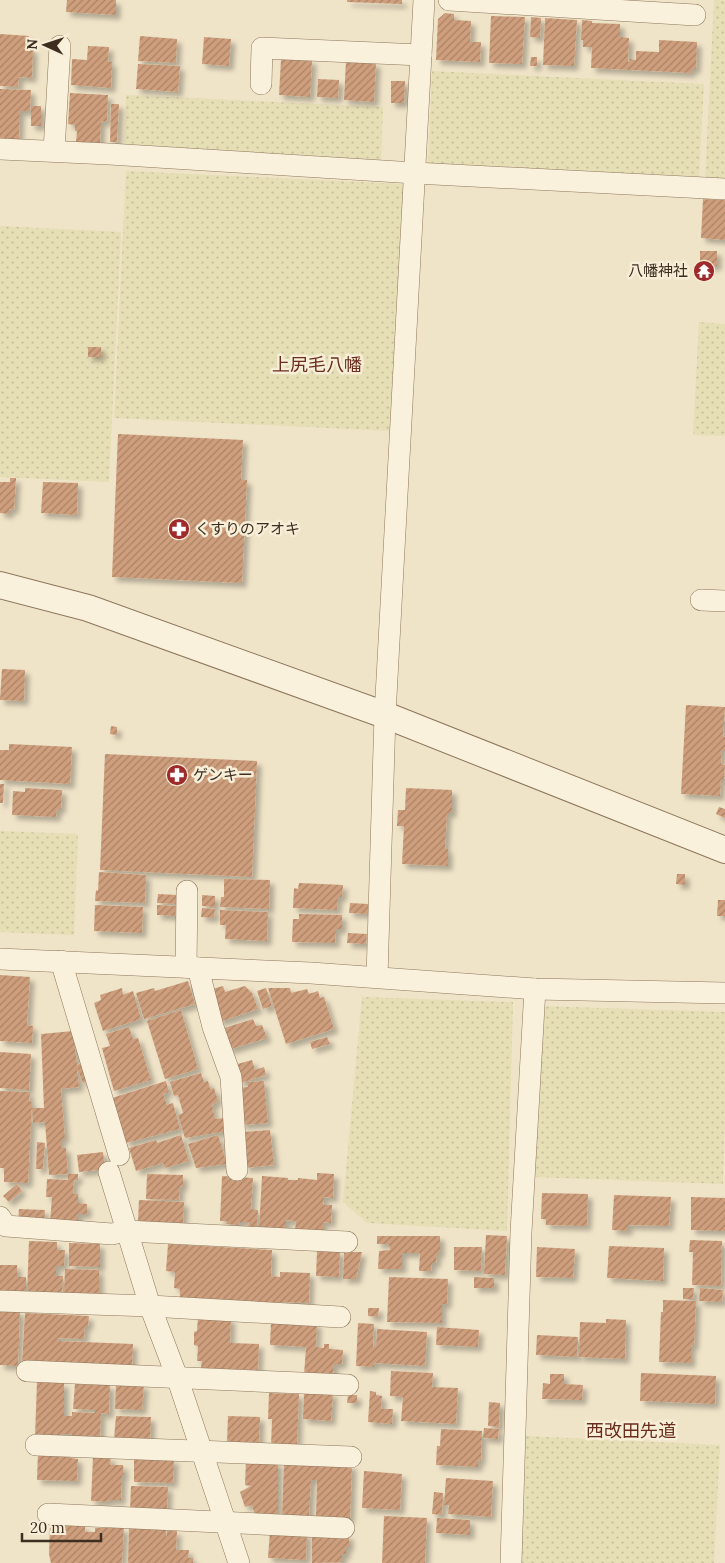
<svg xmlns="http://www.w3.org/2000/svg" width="725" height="1563" viewBox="0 0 725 1563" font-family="Lora,'Noto Sans JP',serif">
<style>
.farmland{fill:url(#farmland-dots)}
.building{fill:url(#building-hatch);filter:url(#shadow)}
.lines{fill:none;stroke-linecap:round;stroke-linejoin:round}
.minor-casing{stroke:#8d765c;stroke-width:22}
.tertiary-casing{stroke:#8d765c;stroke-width:28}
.minor{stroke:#faf1dc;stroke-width:21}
.tertiary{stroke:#faf1dc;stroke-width:26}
.labels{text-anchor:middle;stroke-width:5;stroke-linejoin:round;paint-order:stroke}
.poi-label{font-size:15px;fill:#3d2e20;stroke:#f7eed8;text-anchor:start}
.quarter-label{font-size:18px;fill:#6b2e1e;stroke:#f7eed8}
</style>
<defs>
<pattern id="farmland-dots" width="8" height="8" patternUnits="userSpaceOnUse" patternTransform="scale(1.25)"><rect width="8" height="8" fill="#e6deb5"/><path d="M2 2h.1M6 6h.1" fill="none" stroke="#c6bf9b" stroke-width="1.8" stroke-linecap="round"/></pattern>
<pattern id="building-hatch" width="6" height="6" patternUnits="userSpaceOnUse" patternTransform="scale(1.25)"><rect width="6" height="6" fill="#cf9f7d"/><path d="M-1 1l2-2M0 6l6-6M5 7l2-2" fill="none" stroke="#a98266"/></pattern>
<filter id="shadow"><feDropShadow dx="4.5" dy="4.5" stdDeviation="2.5" flood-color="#0004"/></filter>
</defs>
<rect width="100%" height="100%" fill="#f0e4c8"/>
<g class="farmland">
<polygon points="714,0 725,0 725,179 705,178"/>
<polygon points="432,71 704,84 699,177 428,164"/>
<polygon points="126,95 383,107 381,160 124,149"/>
<polygon points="126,171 404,184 392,431 114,418"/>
<polygon points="0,226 121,232 109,482 0,477"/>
<polygon points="699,322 725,324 725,436 693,435"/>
<polygon points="0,831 78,834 74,935 0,932"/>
<polygon points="362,997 513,1002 507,1231 367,1223 343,1202"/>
<polygon points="540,1006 725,1012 725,1117 723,1184 533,1177"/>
<polygon points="526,1436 720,1445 714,1563 519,1563"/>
</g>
<g class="building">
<polygon points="67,0 116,0 116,15 66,12"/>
<polygon points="347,0 402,0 402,4 347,2"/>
<polygon points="445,13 454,14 454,20 471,21 470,42 481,42 480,62 436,60 438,19"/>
<polygon points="491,16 525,17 522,64 489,63"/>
<polygon points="531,17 541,18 540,38 530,37"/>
<polygon points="545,18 577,20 574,66 543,65"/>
<polygon points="582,20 592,21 592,23 620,24 620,37 629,38 628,62 630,62 630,59 636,60 636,51 659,52 659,40 697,42 696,69 691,69 691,73 591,68 592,47 583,47 583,40 581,40"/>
<polygon points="0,34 29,36 29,49 33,49 32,78 19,77 18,87 0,86"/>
<polygon points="140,36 177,39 176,63 138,61"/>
<polygon points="204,37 231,39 229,66 202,64"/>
<polygon points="88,46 109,47 108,62 112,62 111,88 71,85 72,59 87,60"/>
<polygon points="531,57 537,57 537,66 530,66"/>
<polygon points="281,59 312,60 310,97 279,95"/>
<polygon points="346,61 376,63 374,102 344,100"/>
<polygon points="138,64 180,66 178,92 136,89"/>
<polygon points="318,79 339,80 338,98 317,97"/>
<polygon points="391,81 405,81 404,103 391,103"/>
<polygon points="0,89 31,90 30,111 20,111 19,139 0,139"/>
<polygon points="70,93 108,95 107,122 101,121 100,143 76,142 77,131 75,131 75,125 68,124"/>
<polygon points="111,104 119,104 117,142 110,142"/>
<rect x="31" y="106" width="10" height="20"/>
<polygon points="703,199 725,200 725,240 701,238"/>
<rect x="700" y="251" width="17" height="15"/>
<rect x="88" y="347" width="13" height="10"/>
<polygon points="118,434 243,440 241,480 247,480 242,583 112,577"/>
<polygon points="10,478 16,478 14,510 9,509 9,514 0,513 0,482 10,482"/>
<polygon points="43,482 78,483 77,515 41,513"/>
<polygon points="2,669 25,670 24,701 0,700"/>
<polygon points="686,705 725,707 723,737 725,737 725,750 722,750 721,764 725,765 724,779 721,779 720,796 681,794"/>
<polygon points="111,726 117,727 117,735 110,734"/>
<polygon points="9,744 72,747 70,784 0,780 0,750 9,750"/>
<polygon points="105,754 257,761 252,877 100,870"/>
<polygon points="0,784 4,784 3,803 0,803"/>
<polygon points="25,788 62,790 61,809 57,809 56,817 12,815 13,791 25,792"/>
<polygon points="406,788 452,790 452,813 447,813 445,849 448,849 448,866 402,864 404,826 397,826 398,810 405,810"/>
<polygon points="719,807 725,809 725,818 716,814"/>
<polygon points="99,872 146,875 145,903 95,901 96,890 98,891"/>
<polygon points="677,874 685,874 685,885 676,884"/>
<polygon points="224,879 270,880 269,909 220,907 221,897 224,897"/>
<polygon points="299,883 343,885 342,897 338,897 337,910 293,908 294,888 298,889"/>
<polygon points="158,894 177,895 176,904 157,903"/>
<polygon points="202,895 215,896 215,907 202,906"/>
<polygon points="718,900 725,900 725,916 717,916"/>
<polygon points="350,903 368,904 368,914 349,913"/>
<polygon points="95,905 143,907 142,933 94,931"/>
<polygon points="157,905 176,906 175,916 157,915"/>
<polygon points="202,908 215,909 214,918 201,917"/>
<polygon points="220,910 268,912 267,941 225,939 226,925 220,925"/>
<polygon points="299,914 342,915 342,929 336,929 335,943 292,942 293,919 299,919"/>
<polygon points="348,933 367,934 366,944 347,943"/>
<polygon points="0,975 30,977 27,1025 33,1026 32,1043 0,1041"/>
<polygon points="188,981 195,1004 144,1019 136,993 154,988 155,991"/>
<polygon points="223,986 225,992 245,986 252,993 258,1009 219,1022 209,990"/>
<polygon points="122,988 123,995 133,991 141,1019 103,1031 94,1003 101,1000 100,995"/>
<polygon points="266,988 272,1006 263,1009 257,991"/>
<polygon points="268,988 290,988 291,993 307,989 309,994 318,991 320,998 324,997 334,1029 286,1044"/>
<polygon points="181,1010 198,1069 165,1079 147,1021"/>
<polygon points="253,1019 256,1026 262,1025 267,1038 228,1050 221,1029"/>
<polygon points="129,1027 133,1039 138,1038 151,1080 114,1091 102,1048 110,1046 106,1034"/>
<polygon points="73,1031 77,1065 82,1063 88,1081 83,1083 77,1068 79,1087 61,1089 65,1139 61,1139 61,1148 66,1148 68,1174 49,1175 45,1122 33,1123 32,1108 44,1108 41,1034"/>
<polygon points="327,1037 330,1044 312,1049 310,1042"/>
<polygon points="0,1052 31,1054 29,1090 0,1088"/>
<polygon points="252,1060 255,1070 264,1067 266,1075 240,1083 234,1065"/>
<polygon points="201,1073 204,1082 208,1081 210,1089 214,1088 218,1101 212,1105 215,1119 225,1118 227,1131 185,1138 178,1115 183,1113 178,1095 174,1096 170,1082"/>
<polygon points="166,1081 169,1092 163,1094 167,1105 173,1103 180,1129 126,1143 112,1098"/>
<polygon points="264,1081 268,1123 241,1125 238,1088 248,1087 248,1082"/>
<polygon points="0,1091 30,1092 29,1101 32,1102 28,1183 4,1182 4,1168 0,1168"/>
<polygon points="270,1130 274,1165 245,1168 242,1132"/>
<polygon points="181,1135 189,1161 165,1168 163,1163 136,1171 129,1148 156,1140 157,1143"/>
<polygon points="218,1135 227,1164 196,1168 188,1144"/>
<polygon points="37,1142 45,1143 43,1169 36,1169"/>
<polygon points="103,1152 105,1169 79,1172 77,1155"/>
<polygon points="317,1173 334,1174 333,1198 324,1197 323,1205 332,1205 331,1223 323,1222 323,1232 295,1231 296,1221 286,1220 286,1230 259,1229 262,1176 288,1178 288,1180 298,1180 298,1178 317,1180"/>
<polygon points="68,1174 78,1174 78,1180 74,1180 73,1194 78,1194 78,1203 87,1204 87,1214 78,1214 78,1224 50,1223 52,1197 46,1197 47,1179 68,1180"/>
<polygon points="147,1174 183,1175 183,1187 180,1186 179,1200 146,1199"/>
<polygon points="222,1176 253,1178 251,1209 258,1210 257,1227 248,1227 249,1222 239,1222 238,1225 226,1224 227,1221 220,1221"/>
<polygon points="17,1184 22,1191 9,1202 3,1196"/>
<polygon points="542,1193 588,1194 587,1226 546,1225 546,1219 541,1219"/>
<polygon points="614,1195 671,1197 669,1226 628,1225 628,1231 612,1230"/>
<polygon points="691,1197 725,1198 725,1231 691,1230"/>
<polygon points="139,1200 184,1202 183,1223 138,1222"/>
<polygon points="19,1209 45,1210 44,1222 18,1221"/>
<polygon points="486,1235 507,1236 505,1275 484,1274"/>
<polygon points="377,1236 440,1236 440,1253 437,1253 436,1263 432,1263 431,1271 419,1271 420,1253 402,1253 402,1269 378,1269 379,1251 390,1250 389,1244 377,1244"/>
<polygon points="690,1240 722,1241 721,1286 692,1285 693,1252 689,1252"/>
<polygon points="29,1241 57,1242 57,1250 65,1250 64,1266 56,1266 56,1276 63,1276 62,1296 27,1295"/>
<polygon points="69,1243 100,1244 100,1267 69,1266"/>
<polygon points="168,1244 272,1250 271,1276 280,1277 280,1272 310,1273 309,1303 279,1302 279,1305 180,1301 180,1289 174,1288 175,1272 166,1271"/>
<polygon points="609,1246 664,1248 663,1281 607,1278"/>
<polygon points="454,1247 482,1247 481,1271 454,1270"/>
<polygon points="537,1247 575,1249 573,1278 536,1277"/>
<polygon points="317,1251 340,1251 339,1277 316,1276"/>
<polygon points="344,1252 362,1252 356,1279 343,1279"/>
<polygon points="0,1265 17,1265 17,1277 26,1277 26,1292 0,1292"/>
<polygon points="65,1269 99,1270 99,1294 64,1293"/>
<polygon points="389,1277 448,1279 447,1304 442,1304 442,1323 387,1322"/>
<polygon points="474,1277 494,1278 494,1288 474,1288"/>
<polygon points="683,1288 694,1288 693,1299 683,1299"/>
<polygon points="700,1288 723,1290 722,1302 699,1301"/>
<polygon points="663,1300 696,1301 694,1346 691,1345 691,1363 659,1362 661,1312 663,1312"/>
<polygon points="368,1308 379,1308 378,1317 368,1316"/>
<polygon points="0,1310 20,1311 18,1366 0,1365"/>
<polygon points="25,1313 89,1316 88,1326 85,1326 84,1339 57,1338 57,1341 133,1344 132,1368 22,1364"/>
<polygon points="198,1317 231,1318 230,1343 259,1344 258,1370 201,1368 202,1361 197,1361 198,1346 194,1345 194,1332 197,1331"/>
<polygon points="606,1319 626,1320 625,1359 579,1357 580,1322 606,1323"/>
<polygon points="271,1321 317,1323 316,1347 324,1348 324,1344 329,1344 329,1349 343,1350 342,1364 334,1364 333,1376 304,1375 306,1347 270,1345"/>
<polygon points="358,1323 374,1324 373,1347 376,1347 377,1329 427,1332 425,1366 374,1363 374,1367 356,1366"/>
<polygon points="437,1327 479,1330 478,1347 436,1345"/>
<polygon points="537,1335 578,1337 577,1357 536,1355"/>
<polygon points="391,1371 433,1373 432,1387 458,1388 456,1424 401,1421 403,1397 390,1396"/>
<polygon points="641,1373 716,1376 715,1404 640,1401"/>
<polygon points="550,1374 564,1374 564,1384 583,1385 582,1400 542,1399 543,1383 550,1384"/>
<polygon points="37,1382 64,1383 64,1416 72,1416 72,1412 95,1413 95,1410 73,1409 75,1384 110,1385 109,1414 101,1413 100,1439 71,1438 72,1434 62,1434 62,1438 35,1436"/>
<polygon points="116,1383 144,1385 142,1410 115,1409"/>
<polygon points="304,1391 333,1393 331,1421 303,1419"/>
<polygon points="370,1391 376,1392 376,1395 382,1396 381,1409 393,1409 392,1424 368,1422"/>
<polygon points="269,1393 299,1394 297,1447 271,1446 272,1419 268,1419"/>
<polygon points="348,1395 357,1395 357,1403 347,1403"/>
<polygon points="489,1402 500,1403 499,1427 488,1426"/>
<polygon points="116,1416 151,1417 150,1441 114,1439"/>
<polygon points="228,1416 260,1417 259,1444 227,1443"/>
<polygon points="484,1428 499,1429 498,1439 483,1438"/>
<polygon points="441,1429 482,1431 481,1461 478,1460 478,1467 436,1465 437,1446 440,1446"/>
<polygon points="38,1452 71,1454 70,1458 78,1459 77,1481 37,1480"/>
<polygon points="93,1457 111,1457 110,1465 123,1465 124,1476 122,1475 121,1500 108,1500 109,1502 91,1501"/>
<polygon points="134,1458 174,1459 173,1483 134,1482"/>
<polygon points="246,1460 278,1462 278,1516 255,1515 252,1505 245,1507 240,1492 251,1486 245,1485"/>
<polygon points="284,1462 352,1465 350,1519 316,1517 317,1480 311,1480 309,1517 282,1516"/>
<polygon points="364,1471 402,1474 400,1510 362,1508"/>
<polygon points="446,1478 493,1481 491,1517 448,1514 449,1505 444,1505"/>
<polygon points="131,1486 168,1487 167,1511 130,1510"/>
<polygon points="434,1492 443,1493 442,1515 432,1514"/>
<polygon points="384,1516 427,1518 425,1563 382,1563"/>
<polygon points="437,1518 470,1520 470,1535 436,1533"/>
<polygon points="50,1525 85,1526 85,1532 95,1532 95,1528 124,1528 122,1563 51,1563 49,1554"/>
<polygon points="129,1526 166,1527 166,1540 167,1531 177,1531 176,1550 189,1550 188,1558 193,1558 193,1563 128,1563"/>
<polygon points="270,1531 307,1533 306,1560 268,1558"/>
<polygon points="312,1533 349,1535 349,1547 346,1547 346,1555 342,1554 342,1562 312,1563"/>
</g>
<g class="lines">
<g class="minor-casing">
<g id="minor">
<polyline points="449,0 695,15"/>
<polyline points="261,84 262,48 421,55"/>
<polyline points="0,149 109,154 415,173 725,189"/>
<polyline points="54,151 60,46"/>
<polyline points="701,600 725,601"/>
<polyline points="0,959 311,973 535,989 725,993"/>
<polyline points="61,961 119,1155"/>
<polyline points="186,967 187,891"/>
<polyline points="198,968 213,1027 231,1077 237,1170"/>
<polyline points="377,977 385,715 424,0"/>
<polyline points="109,1172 150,1306 177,1377 239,1563"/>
<polyline points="0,1217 6,1226 112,1234 127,1231 347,1242"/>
<polyline points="0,1301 150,1306 340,1317"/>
<polyline points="27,1371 348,1385"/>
<polyline points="36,1445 351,1457"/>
<polyline points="48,1514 344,1528"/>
<polyline points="511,1563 521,1232 535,989"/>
</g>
</g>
<g class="tertiary-casing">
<polyline id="tertiary" points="0,585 88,608 385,715 725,850"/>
</g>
<use href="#minor" class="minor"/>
<use href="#tertiary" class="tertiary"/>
</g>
<defs>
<g id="temple-disc" transform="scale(1.125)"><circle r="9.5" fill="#9e2a2b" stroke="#f7eed8"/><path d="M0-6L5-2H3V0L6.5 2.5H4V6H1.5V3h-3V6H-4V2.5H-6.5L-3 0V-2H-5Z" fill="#fff"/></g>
<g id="pharmacy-disc" transform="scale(1.125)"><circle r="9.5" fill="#9e2a2b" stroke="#f7eed8"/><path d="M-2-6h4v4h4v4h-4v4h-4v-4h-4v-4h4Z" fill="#fff"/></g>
</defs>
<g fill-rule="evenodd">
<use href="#temple-disc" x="704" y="271"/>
<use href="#pharmacy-disc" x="179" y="529"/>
<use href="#pharmacy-disc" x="177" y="775"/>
</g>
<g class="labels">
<g class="poi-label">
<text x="688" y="276" text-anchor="end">八幡神社</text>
<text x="195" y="534">くすりのアオキ</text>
<text x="193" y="780">ゲンキー</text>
</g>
<g class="quarter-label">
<text x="317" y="371">上尻毛八幡</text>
<text x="631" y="1437">西改田先道</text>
</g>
</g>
<g transform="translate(45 45) rotate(273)" stroke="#f7eed8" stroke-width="4" paint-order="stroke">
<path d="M0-4L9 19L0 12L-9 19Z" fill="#3d2e20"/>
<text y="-8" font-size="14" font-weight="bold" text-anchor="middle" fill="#3d2e20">N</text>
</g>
<path d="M22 1533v8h79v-8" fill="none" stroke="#3d2e20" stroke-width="2.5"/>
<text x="30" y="1533" font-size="15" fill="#3d2e20" stroke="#f7eed8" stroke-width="4" paint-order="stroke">20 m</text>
</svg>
